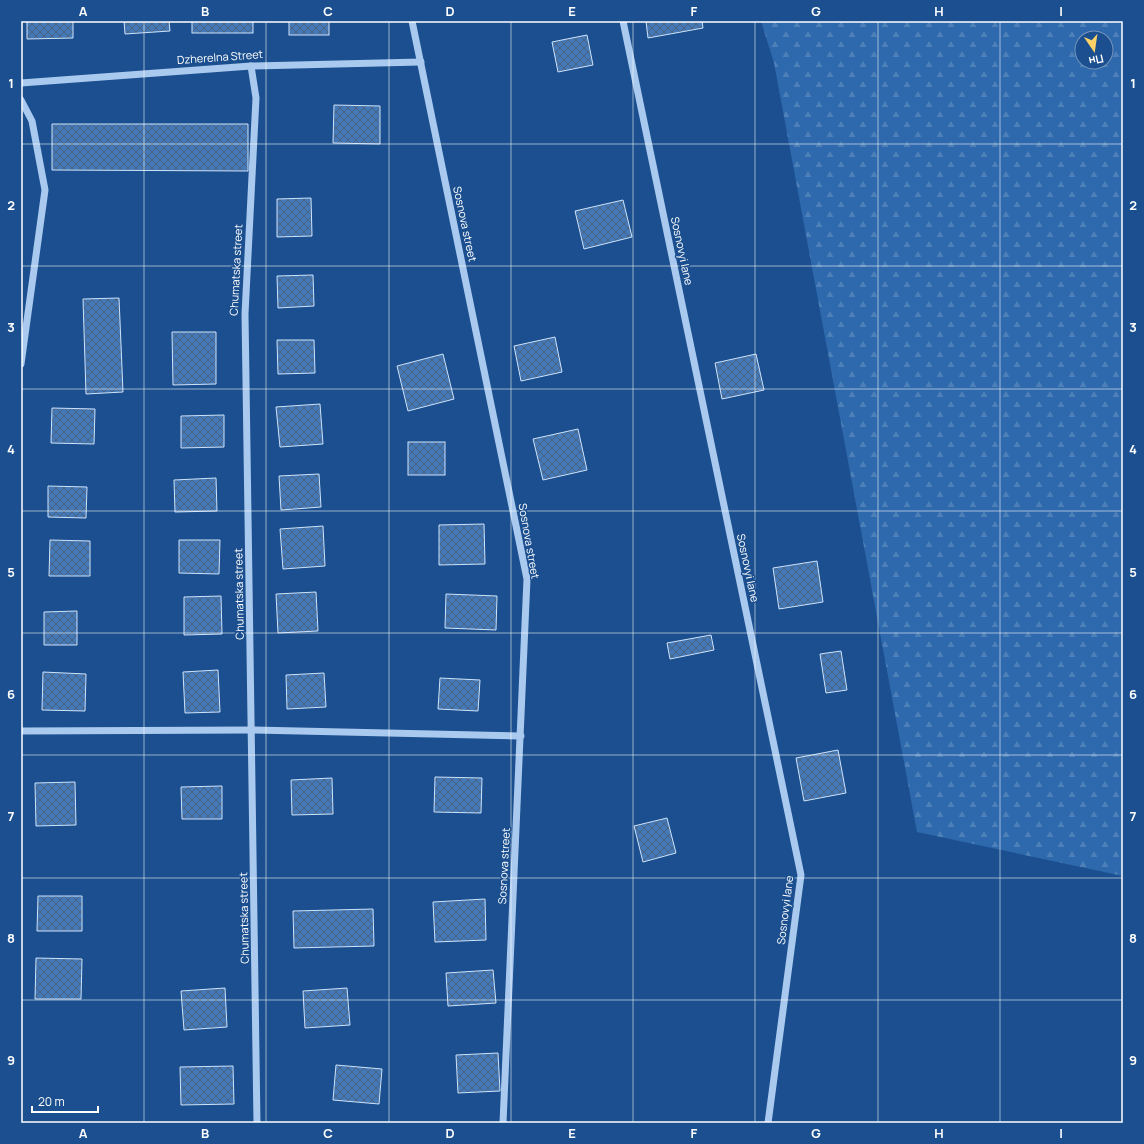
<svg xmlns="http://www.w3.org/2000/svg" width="1144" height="1144" viewBox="0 0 1144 1144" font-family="Manrope,sans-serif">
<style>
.forest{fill:url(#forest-firs);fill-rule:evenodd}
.building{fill:url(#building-cross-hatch);stroke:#cfe3fa}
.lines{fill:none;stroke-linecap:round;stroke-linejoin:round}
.minor{stroke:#a9c9ee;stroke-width:7}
.grid{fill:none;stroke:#fff;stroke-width:1;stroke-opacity:0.55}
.labels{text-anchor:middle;stroke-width:3;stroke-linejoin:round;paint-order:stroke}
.street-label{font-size:11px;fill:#fff;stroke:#1b4f8f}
.neatline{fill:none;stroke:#fff;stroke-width:1.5}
.grid-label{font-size:13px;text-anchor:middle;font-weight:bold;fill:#fff}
</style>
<defs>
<pattern id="forest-firs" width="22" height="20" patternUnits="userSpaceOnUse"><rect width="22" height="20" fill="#2e69ad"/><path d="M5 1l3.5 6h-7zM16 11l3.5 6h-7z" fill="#4d80b9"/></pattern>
<pattern id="building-cross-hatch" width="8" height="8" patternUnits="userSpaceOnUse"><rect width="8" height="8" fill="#4478b7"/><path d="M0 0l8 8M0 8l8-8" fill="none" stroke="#486282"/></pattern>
</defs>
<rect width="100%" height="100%" fill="#1b4f8f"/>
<path class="forest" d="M761 21H1123V876L917 832 774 63ZM1082 38H1106V62H1082Z"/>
<g class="building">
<polygon points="27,21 73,21 73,38 27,39"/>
<polygon points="124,21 169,21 170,31 125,34"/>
<rect x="192" y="21" width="61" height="12"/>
<rect x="289" y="21" width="40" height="14"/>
<polygon points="646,21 702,21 703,28 648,38"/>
<polygon points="587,35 593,65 558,72 552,42"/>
<polygon points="334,105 380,106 380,144 333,143"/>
<polygon points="52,124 248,124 248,171 52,170"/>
<polygon points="311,198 312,236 277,237 277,199"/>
<polygon points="623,200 632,237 584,249 575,211"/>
<polygon points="313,275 314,306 278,308 277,276"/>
<polygon points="119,298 123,392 86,394 83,299"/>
<polygon points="172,332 216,332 216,384 173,385"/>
<polygon points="555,337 562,372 521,381 514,346"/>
<polygon points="277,340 314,340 315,373 278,374"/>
<polygon points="443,354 454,399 408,411 397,366"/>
<polygon points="756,354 764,390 722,399 715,363"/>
<polygon points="320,404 323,444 280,447 276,407"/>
<polygon points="52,408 95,409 94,444 51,443"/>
<polygon points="224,415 224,447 181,448 181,416"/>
<polygon points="578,429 587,470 543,480 533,439"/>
<rect x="408" y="442" width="37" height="33"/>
<polygon points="319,474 321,507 281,510 279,476"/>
<polygon points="216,478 217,511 175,512 174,480"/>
<polygon points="48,486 87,487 86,518 48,517"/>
<polygon points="484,524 485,564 439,565 439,525"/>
<polygon points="323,526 325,566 283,569 280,529"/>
<polygon points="50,540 90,541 90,576 49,576"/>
<polygon points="179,540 220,540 219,574 179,573"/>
<polygon points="817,561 823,602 779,609 773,568"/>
<polygon points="316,592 318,631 278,633 276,594"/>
<polygon points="446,594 497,596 496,630 445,628"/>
<polygon points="221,596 222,634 184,635 184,597"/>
<polygon points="77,611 77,645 44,645 44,612"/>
<polygon points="711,635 714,650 670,659 667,643"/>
<polygon points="841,651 847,690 826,693 820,654"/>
<polygon points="218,670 220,712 185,713 183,672"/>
<polygon points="43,672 86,674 85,711 42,710"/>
<polygon points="324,673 326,707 287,709 286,675"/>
<polygon points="440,678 480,680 478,711 438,709"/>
<polygon points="838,750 846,793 804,801 796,758"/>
<polygon points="435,777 482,778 481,813 434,812"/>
<polygon points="332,778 333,814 292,815 291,780"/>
<polygon points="75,782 76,825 36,826 35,783"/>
<polygon points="222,786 222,819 182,819 181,787"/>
<polygon points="667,818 676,853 643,862 634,826"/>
<polygon points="38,896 82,896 82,931 37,931"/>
<polygon points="485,899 486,940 435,942 433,902"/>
<polygon points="373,909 374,946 294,948 293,911"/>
<polygon points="36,958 82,959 81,999 35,999"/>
<polygon points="493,970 496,1003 448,1006 446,973"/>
<polygon points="225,988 227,1027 184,1030 181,991"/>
<polygon points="347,988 350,1025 305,1028 303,991"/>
<polygon points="498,1053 500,1091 458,1093 456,1055"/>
<polygon points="336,1065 382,1069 379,1104 333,1100"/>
<polygon points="233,1066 234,1104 181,1105 180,1067"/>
</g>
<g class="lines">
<g class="minor">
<polyline points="412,21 527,579 503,1123"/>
<polyline points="623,21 801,875 768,1123"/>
<polyline points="251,66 256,98 245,314 257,1123"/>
<polyline points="21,83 251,66 421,62"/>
<polyline points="21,100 32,121 45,190 21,364"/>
<polyline points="21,731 252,730 521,736"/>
</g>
</g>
<path class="grid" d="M144 21V1123M266 21V1123M389 21V1123M511 21V1123M633 21V1123M755 21V1123M878 21V1123M1000 21V1123M21 144H1123M21 266H1123M21 389H1123M21 511H1123M21 633H1123M21 755H1123M21 878H1123M21 1000H1123"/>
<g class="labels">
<g class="street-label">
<text transform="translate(220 57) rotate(-4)" y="4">Dzherelna Street</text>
<text transform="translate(465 224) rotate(78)" y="4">Sosnova street</text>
<text transform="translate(682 251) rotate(78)" y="4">Sosnovyi lane</text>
<text transform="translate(236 270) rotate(-87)" y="4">Chumatska street</text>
<text transform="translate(529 541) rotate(80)" y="4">Sosnova street</text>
<text transform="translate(748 568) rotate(78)" y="4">Sosnovyi lane</text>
<text transform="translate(239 594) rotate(-91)" y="4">Chumatska street</text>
<text transform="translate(504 866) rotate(-87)" y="4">Sosnova street</text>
<text transform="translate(785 910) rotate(-83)" y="4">Sosnovyi lane</text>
<text transform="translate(244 918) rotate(-91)" y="4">Chumatska street</text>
</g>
</g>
<rect width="1144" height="1144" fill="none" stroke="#1b4f8f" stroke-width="44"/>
<g transform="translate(1094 50) rotate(167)"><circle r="19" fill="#1b4f8f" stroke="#7695bc"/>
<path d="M0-3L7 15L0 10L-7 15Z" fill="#ffd166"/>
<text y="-6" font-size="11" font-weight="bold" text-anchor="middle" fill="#ffffff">Пн</text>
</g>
<path d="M32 1106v6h66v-6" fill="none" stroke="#ffffff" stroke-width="2"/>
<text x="38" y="1106" font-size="12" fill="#ffffff" stroke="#1b4f8f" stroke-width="3" paint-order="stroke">20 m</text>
<rect x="22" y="22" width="1100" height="1100" class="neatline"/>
<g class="grid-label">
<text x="83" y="16">A</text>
<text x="205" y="16">B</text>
<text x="328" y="16">C</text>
<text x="450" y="16">D</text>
<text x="572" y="16">E</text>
<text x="694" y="16">F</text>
<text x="816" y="16">G</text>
<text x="939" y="16">H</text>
<text x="1061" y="16">I</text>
<text x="11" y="88">1</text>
<text x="1133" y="88">1</text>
<text x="11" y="210">2</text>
<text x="1133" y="210">2</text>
<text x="11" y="332">3</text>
<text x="1133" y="332">3</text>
<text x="11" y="454">4</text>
<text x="1133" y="454">4</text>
<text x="11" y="577">5</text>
<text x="1133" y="577">5</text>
<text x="11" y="699">6</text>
<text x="1133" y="699">6</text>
<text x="11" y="821">7</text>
<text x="1133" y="821">7</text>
<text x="11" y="943">8</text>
<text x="1133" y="943">8</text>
<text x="11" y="1065">9</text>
<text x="1133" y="1065">9</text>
<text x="83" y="1138">A</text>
<text x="205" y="1138">B</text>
<text x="328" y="1138">C</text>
<text x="450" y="1138">D</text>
<text x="572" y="1138">E</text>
<text x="694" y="1138">F</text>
<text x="816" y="1138">G</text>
<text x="939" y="1138">H</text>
<text x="1061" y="1138">I</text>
</g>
</svg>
